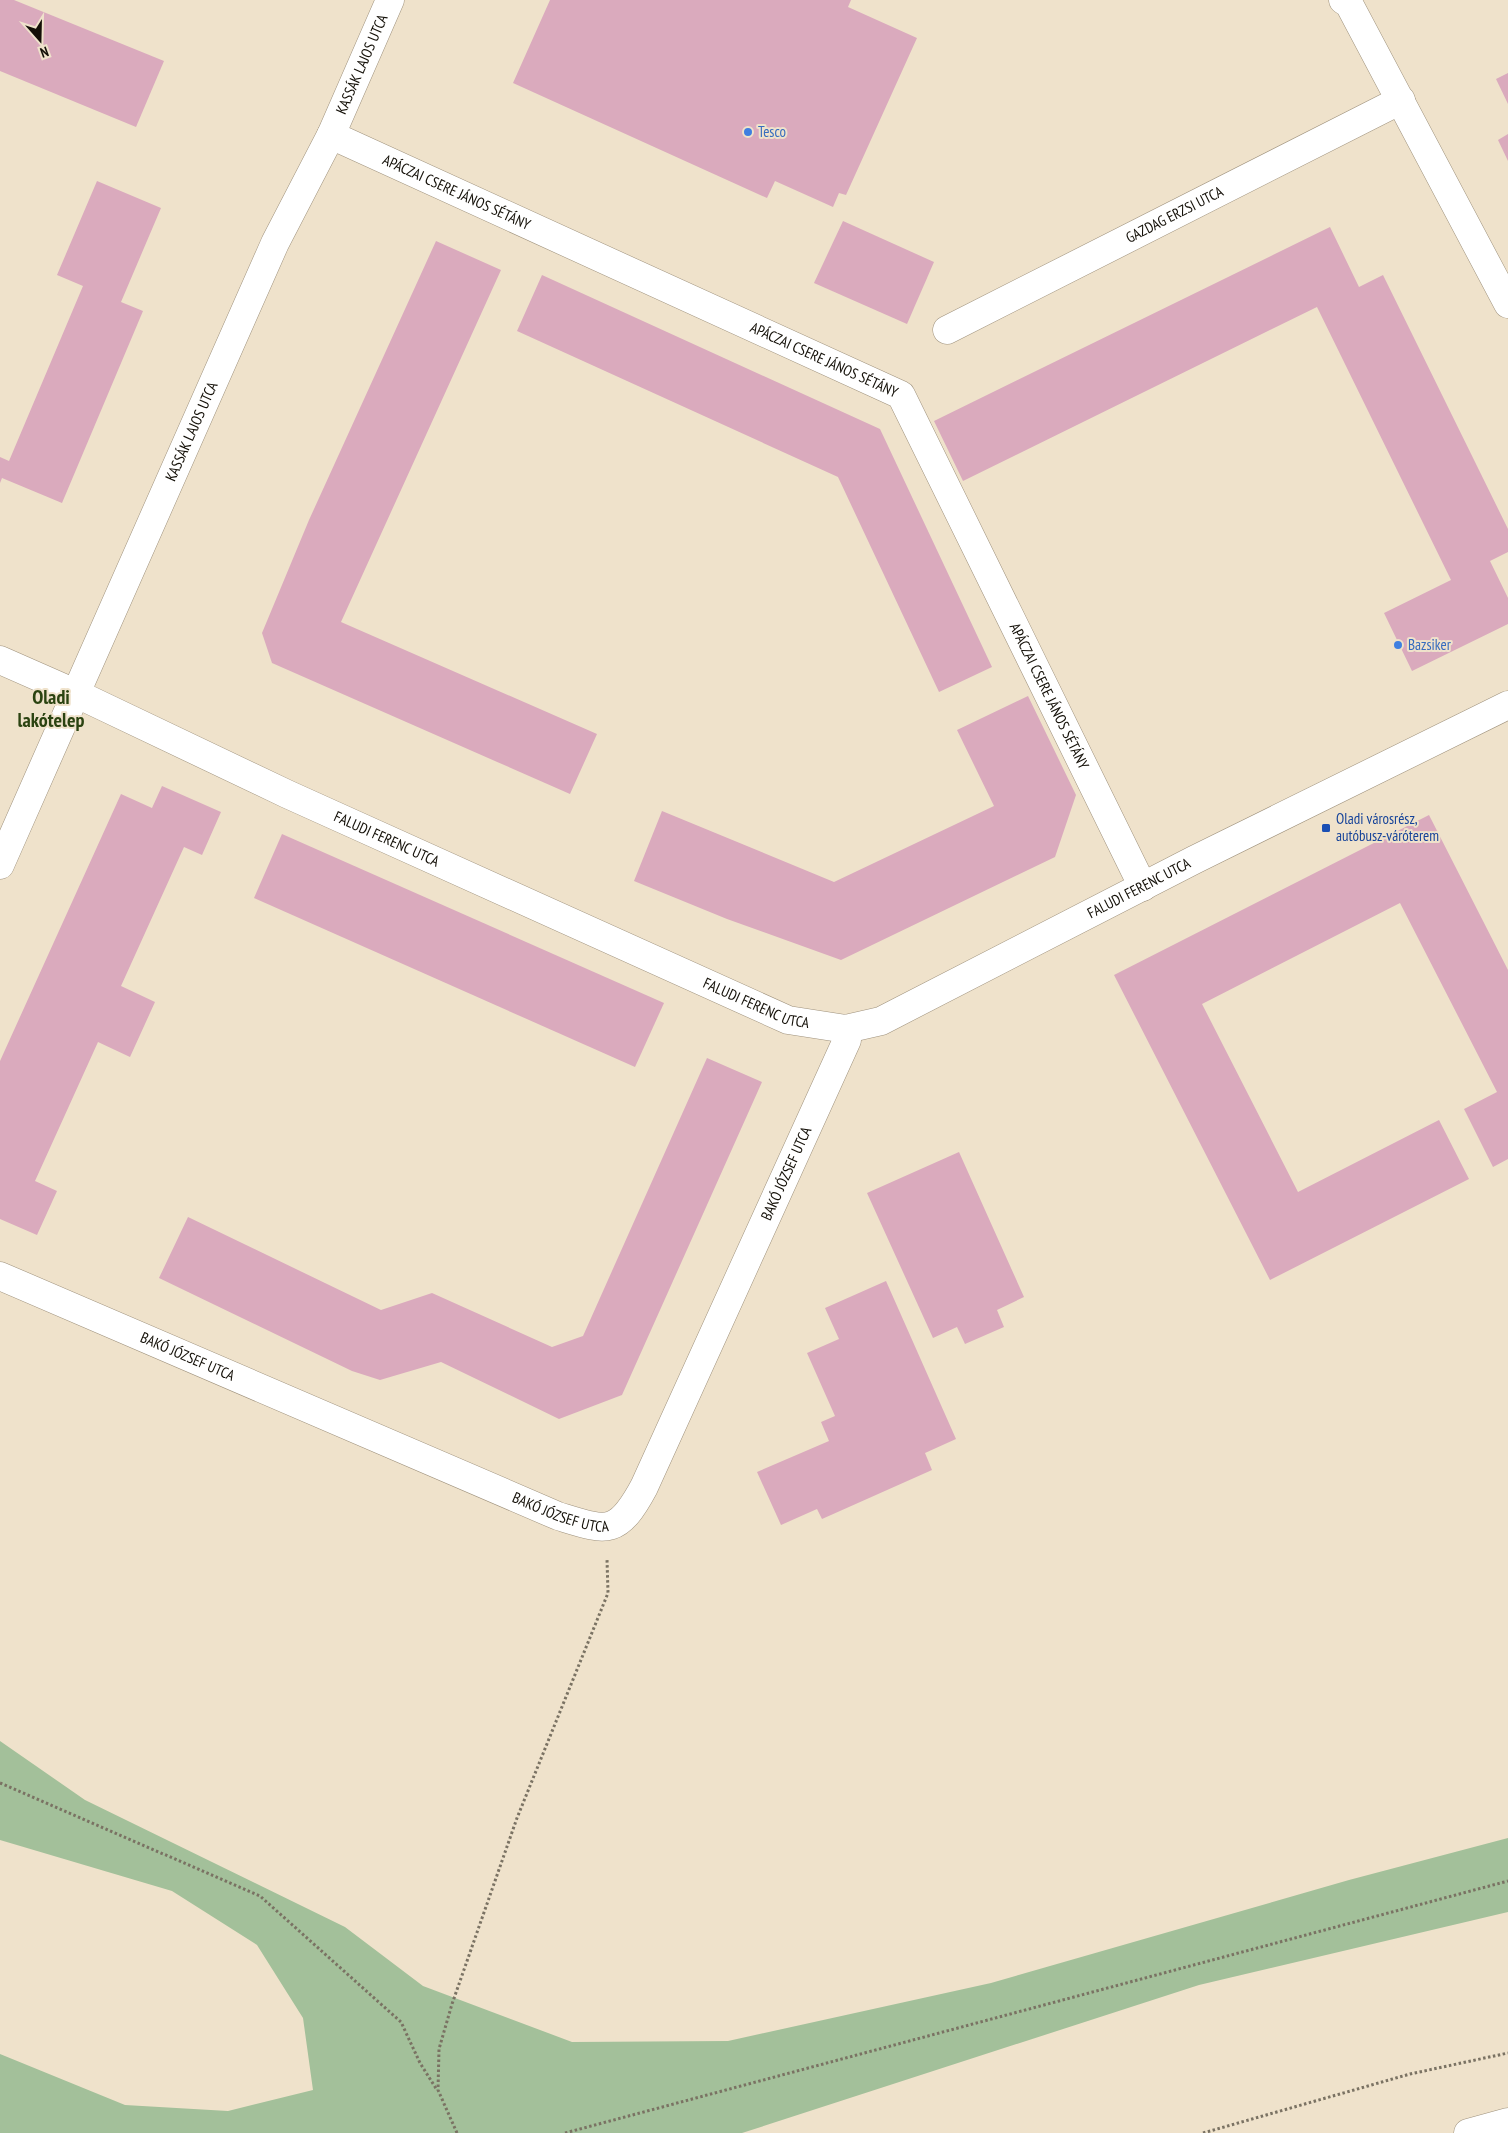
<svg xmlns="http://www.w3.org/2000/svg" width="1508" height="2133" viewBox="0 0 1508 2133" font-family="'PT Sans Narrow',sans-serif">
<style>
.green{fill:#a3c09a}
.building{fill:#daaabd}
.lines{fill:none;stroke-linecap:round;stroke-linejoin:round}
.street-casing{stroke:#9f927d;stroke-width:29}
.secondary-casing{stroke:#9f927d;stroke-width:29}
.path{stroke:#7a7263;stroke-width:3;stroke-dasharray:2.5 2.5;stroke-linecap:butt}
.street{stroke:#fff;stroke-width:28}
.secondary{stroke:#fff;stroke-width:28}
.shop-dot{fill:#3f7fe0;stroke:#efe2cb;stroke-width:2}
.transit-dot{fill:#1a4fb4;stroke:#efe2cb;stroke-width:2}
.labels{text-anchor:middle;stroke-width:4;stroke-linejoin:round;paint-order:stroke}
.street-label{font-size:15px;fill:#130f07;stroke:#efe2cb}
.shop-label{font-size:15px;fill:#366cbe;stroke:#efe2cb;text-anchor:start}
.transit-label{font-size:15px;fill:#164399;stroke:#efe2cb;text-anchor:start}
.district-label{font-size:20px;font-weight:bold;fill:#2b4311;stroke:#efe2cb}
</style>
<rect width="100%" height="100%" fill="#efe2cb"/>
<polygon class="green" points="0,1741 85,1800 345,1927 423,1986 572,2042 728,2041 991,1983 1349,1880 1508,1838 1508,1912 1199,1985 742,2133 0,2133 0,2054 125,2105 228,2111 313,2090 303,2018 257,1945 172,1891 0,1840"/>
<g class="building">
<polygon points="0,0 14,0 164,61 136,127 0,71"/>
<polygon points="550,0 851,0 848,7 917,38 846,195 839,193 833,207 775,181 767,198 513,83"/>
<polygon points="1508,73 1508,104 1496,79"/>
<polygon points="1508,134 1508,161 1498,140"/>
<polygon points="97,181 161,208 121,302 143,311 62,503 2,478 0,483 0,457 9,461 83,286 57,275"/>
<polygon points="843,221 934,262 907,324 814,283"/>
<polygon points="1330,227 1359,287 1383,275 1508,529 1508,552 1490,561 1508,598 1508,624 1412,671 1384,613 1451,580 1317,307 963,481 934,421"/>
<polygon points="436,241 501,270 341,622 597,734 570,794 272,663 262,633 309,520"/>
<polygon points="542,275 880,429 992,667 939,692 838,477 517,331"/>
<polygon points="1028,696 1076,795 1055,857 841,960 727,919 634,881 662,811 834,882 994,806 957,730"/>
<polygon points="162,786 221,812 202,855 184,847 121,986 155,1002 130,1057 98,1042 35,1181 57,1191 37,1235 0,1219 0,1061 121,794 152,808"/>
<polygon points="1429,815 1508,970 1508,1159 1493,1167 1464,1109 1497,1092 1400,903 1202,1004 1298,1192 1439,1120 1469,1179 1270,1280 1114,975"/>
<polygon points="282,834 664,1003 635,1067 254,898"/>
<polygon points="707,1058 762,1082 622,1395 559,1419 441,1362 380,1380 352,1371 159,1278 188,1217 381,1310 432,1293 552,1347 583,1336"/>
<polygon points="959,1152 1024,1297 997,1310 1004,1327 965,1344 957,1327 933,1338 867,1193"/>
<polygon points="886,1281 956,1439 925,1453 932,1470 822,1519 817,1509 781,1525 757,1472 829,1441 821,1422 835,1416 807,1353 839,1339 825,1308"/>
</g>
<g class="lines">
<g class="street-casing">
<g id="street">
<polyline points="1343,0 1349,4 1508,304"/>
<path id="s1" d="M331 135 901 395 1143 887"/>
<path id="s2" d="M947 330 1401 100"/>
<path id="s3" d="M0 660 75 693 287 794 788 1020 846 1029 881 1021 1194 860 1508 705"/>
<path id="s4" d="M0 865 275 243 331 135 390 0"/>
<path id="s5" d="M0 1276 558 1516C607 1531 617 1537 644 1487L847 1040 846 1029"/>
</g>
</g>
<g class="secondary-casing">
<polyline id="secondary" points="1468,2133 1508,2122"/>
</g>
<g class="path">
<polyline points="0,1783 260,1896 401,2022 420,2063 437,2090"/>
<polyline points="457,2133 438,2090 439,2049 452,2004 517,1818 608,1593 607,1559"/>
<polyline points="565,2133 1508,1881"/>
<polyline points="1203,2133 1410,2074 1508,2053"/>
</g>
<use href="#street" class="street"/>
<use href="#secondary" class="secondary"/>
</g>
<g class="shop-dot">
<circle cx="748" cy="132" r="5"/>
<circle cx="1398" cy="645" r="5"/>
</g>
<rect class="transit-dot" x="1321" y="823" width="10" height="10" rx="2.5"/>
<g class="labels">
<g class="street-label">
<text dy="5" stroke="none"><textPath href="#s4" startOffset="879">KASSÁK LAJOS UTCA</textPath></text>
<text dy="5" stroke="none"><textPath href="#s1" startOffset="138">APÁCZAI CSERE JÁNOS SÉTÁNY</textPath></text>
<text dy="5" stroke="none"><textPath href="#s2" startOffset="255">GAZDAG ERZSI UTCA</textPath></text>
<text dy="5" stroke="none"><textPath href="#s1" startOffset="542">APÁCZAI CSERE JÁNOS SÉTÁNY</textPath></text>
<text dy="5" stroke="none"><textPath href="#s4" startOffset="474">KASSÁK LAJOS UTCA</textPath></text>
<text dy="5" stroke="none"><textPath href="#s1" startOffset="962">APÁCZAI CSERE JÁNOS SÉTÁNY</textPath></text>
<text dy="5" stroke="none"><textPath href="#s3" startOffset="426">FALUDI FERENC UTCA</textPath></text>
<text dy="5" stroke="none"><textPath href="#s3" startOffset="1251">FALUDI FERENC UTCA</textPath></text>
<text dy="5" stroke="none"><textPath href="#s3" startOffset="831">FALUDI FERENC UTCA</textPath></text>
<text dy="5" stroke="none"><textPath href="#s5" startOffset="1058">BAKÓ JÓZSEF UTCA</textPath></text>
<text dy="5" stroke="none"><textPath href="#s5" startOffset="204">BAKÓ JÓZSEF UTCA</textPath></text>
<text dy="5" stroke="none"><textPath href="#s5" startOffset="609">BAKÓ JÓZSEF UTCA</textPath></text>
</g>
<g class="shop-label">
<text x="758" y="137">Tesco</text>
<text x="1408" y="650">Bazsiker</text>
</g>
<g class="transit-label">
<text x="1336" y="824">Oladi városrész,<tspan x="1336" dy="17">autóbusz-váróterem</tspan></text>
</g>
<g class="district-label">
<text x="51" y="704">Oladi<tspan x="51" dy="23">lakótelep</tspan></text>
</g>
</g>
<g transform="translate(40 40) rotate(160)" stroke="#efe2cb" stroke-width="4" paint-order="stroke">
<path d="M0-4L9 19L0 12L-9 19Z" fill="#130f07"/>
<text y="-8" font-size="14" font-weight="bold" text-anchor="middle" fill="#130f07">N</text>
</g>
</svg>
